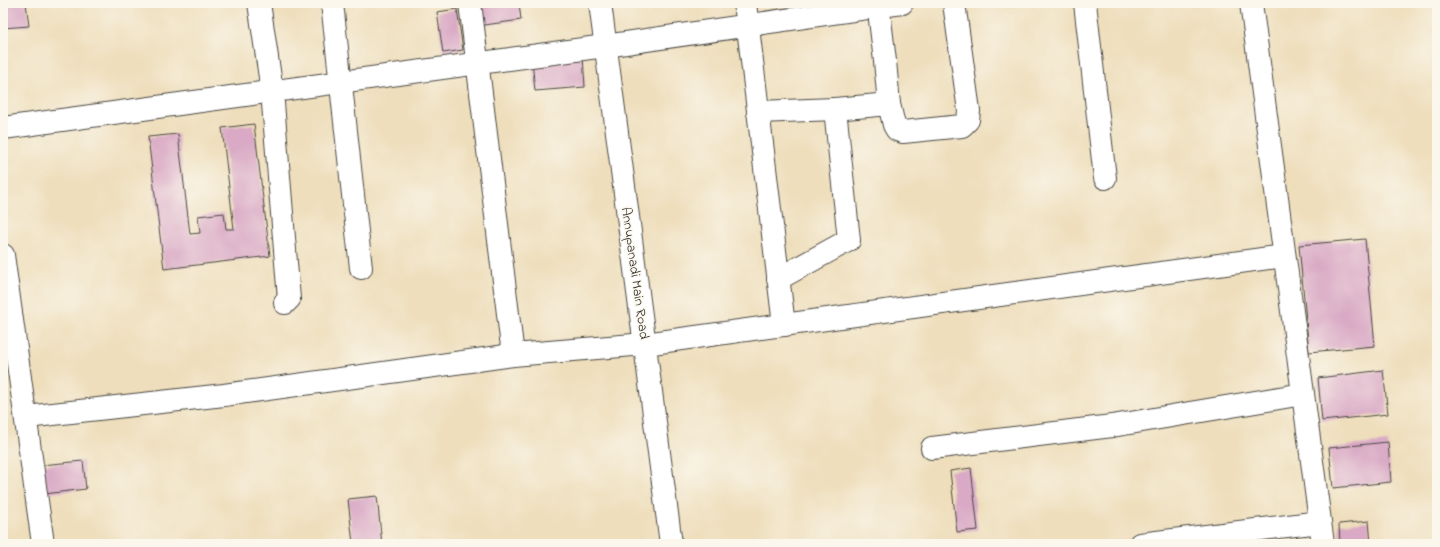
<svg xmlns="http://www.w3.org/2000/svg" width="1440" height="547" viewBox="0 0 1440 547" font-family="'Indie Flower',sans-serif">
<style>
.building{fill:#d9a9c5}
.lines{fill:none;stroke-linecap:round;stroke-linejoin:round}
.minor-casing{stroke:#484641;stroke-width:24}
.minor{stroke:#fff;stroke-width:22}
.labels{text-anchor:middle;stroke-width:3;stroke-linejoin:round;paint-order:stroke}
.street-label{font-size:14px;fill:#2b2b2b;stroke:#fbf7ec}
</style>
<rect width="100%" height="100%" fill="#fbf7ec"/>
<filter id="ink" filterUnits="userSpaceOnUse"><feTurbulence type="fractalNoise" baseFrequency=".025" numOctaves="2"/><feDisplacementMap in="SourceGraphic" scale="8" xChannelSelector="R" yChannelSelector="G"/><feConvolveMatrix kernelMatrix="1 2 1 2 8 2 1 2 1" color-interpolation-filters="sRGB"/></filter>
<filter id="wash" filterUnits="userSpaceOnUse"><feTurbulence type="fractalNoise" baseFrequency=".012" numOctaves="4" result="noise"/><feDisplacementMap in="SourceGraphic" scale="16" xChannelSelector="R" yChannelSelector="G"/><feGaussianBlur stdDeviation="0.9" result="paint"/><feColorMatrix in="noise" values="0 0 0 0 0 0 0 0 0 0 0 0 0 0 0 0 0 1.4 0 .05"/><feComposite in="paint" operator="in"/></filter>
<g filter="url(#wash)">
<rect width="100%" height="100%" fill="#eedebc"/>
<g id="blocks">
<g class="building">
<polygon points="3,3 26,3 29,26 3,28"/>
<polygon points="483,3 519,3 521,20 477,26 475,4"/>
<polygon points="457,9 463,50 443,53 437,12"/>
<polygon points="583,56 585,87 535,91 532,60"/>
<polygon points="254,124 270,256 164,269 148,137 178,134 190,234 200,233 198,216 224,213 226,229 234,229 222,128"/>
<polygon points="1365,239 1375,346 1309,352 1299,245"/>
<polygon points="1383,370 1388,414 1322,421 1318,378"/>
<polygon points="1388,442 1391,482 1333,488 1329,448"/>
<polygon points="83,461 86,489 44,494 41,465"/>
<polygon points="971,468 978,530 957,532 950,471"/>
<polygon points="377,496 382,544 353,544 348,499"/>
<polygon points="1369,521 1371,544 1340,544 1339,524"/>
</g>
</g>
</g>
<g filter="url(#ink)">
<use href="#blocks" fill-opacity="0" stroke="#484641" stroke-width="1"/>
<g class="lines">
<g class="minor-casing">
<g id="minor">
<polyline points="259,3 272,91 289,299 285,303"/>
<polyline points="332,3 361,268"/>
<polyline points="470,3 513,355 645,344 1284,256"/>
<polyline points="600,3 671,544"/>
<polyline points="745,3 784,325"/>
<polyline points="878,3 885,61 889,104 894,125 897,130 903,132 962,126 968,120 969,111 954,3"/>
<polyline points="1085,3 1105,178"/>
<polyline points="1251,3 1323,544"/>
<polyline points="835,109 889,104"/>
<polyline points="758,112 835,109 849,240 778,279"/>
<polyline points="3,128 605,46 902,3"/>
<polyline points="3,255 43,544"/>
<polyline points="26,417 224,395 513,355"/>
<polyline points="932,448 1112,426 1303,394"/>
<polyline points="1140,544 1320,522"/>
</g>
</g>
<use href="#minor" class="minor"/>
</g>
</g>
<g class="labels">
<g class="street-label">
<text transform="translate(636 273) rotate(82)" y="5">Annupanadi Main Road</text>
</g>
</g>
<rect width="1440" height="547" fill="none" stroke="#fbf7ec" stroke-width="16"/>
</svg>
